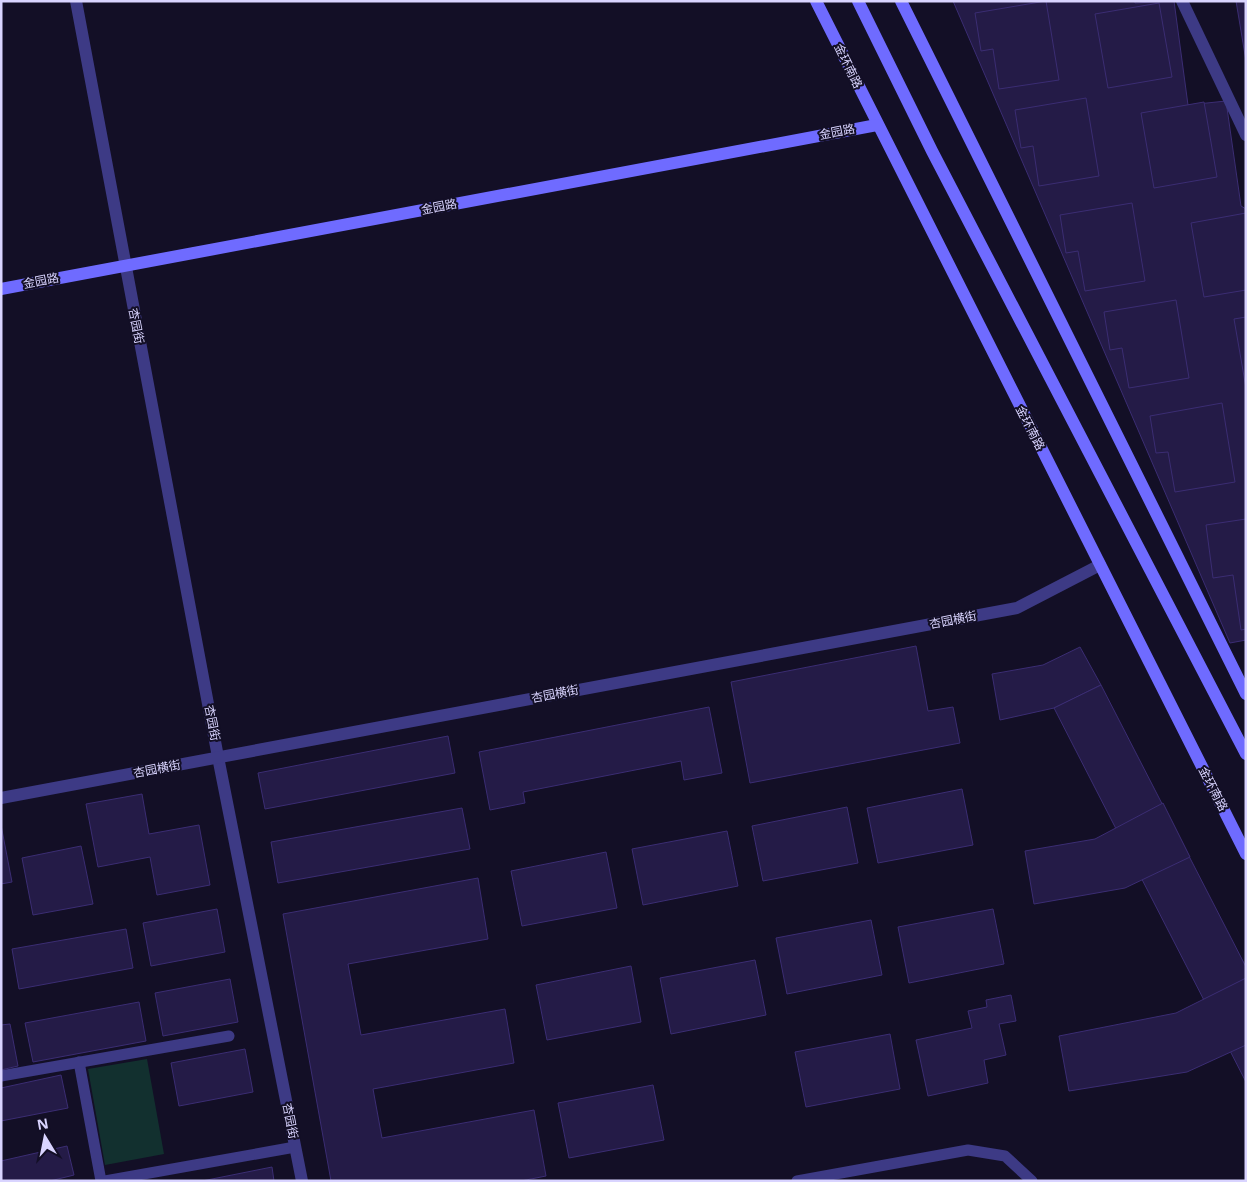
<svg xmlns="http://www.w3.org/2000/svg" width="1247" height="1182" viewBox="0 0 1247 1182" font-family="'Open Sans','Noto Sans SC',sans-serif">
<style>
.green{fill:#12302f}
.building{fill:#241b47;stroke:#3b2d73}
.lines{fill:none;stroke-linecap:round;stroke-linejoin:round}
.lane{stroke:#3d3a85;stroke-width:11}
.street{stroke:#3d3a85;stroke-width:12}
.secondary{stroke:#6f6bff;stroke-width:12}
.labels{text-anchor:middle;stroke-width:4;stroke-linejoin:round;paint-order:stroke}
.street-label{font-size:12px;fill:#d9d4ff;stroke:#130f26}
</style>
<rect width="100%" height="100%" fill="#130f26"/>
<polygon class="green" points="147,1059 164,1154 105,1165 88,1069"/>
<g class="building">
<polygon points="953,1 1135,1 1135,3 1174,1 1188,105 1226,101 1241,206 1246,209 1246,640 1230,643"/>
<polygon points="1046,1 1059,80 999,89 993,49 981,51 975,13"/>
<polygon points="1236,1 1246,1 1246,61"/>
<polygon points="1159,3 1172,77 1108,88 1095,14"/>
<polygon points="1086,98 1099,176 1039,186 1033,146 1021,148 1015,110"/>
<polygon points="1204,102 1217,177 1154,188 1141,113"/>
<polygon points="1132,203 1145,281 1085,291 1078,251 1066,253 1060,215"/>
<polygon points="1246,213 1246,290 1204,297 1191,223"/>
<polygon points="1176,300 1189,378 1129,388 1122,348 1110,350 1104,312"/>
<polygon points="1246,317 1246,388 1234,319"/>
<polygon points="1222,403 1235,482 1175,492 1168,452 1156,453 1150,416"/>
<polygon points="1246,519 1246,629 1241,630 1233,575 1213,578 1206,525"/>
<polygon points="916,646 928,711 953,707 960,743 750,783 731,682"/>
<polygon points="1080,647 1101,685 1054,708 1000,720 992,674 1043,665"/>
<polygon points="1101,685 1246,967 1246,1082 1054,708"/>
<polygon points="709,707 722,773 684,780 681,761 523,792 525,803 490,810 479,752"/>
<polygon points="448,736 455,773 265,809 258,773"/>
<polygon points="962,789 973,845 878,863 867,808"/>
<polygon points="142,794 149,834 199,825 210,885 157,895 150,857 98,867 86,804"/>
<polygon points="1163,803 1190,857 1125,888 1034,904 1025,851 1095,839"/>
<polygon points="847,807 858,863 763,881 752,826"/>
<polygon points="462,808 470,849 278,883 271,842"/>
<polygon points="1,825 12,882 1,884"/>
<polygon points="727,831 738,886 643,905 632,849"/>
<polygon points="81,846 93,904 33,915 22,858"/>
<polygon points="606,852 617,908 522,926 511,871"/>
<polygon points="478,878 488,939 348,964 361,1035 505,1009 514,1063 373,1089 382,1138 534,1110 546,1176 521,1181 331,1181 283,914"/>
<polygon points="217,909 225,952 151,966 143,923"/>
<polygon points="993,909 1004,964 909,983 898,927"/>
<polygon points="871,920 882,975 787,994 776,938"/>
<polygon points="126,929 133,968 19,989 12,949"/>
<polygon points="755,960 766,1015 671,1034 660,978"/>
<polygon points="631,966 641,1022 547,1040 536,985"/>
<polygon points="1246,978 1246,1045 1187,1072 1069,1091 1059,1036 1176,1013"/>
<polygon points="230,979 238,1022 163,1036 155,993"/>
<polygon points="1011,995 1016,1021 999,1024 1006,1055 984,1060 988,1083 928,1096 916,1040 972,1028 968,1011 987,1007 986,1000"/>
<polygon points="139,1002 146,1041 33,1062 25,1023"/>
<polygon points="10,1024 18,1066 1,1070 1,1025"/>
<polygon points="890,1034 900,1089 806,1107 795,1052"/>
<polygon points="245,1049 253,1092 179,1106 171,1063"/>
<polygon points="61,1075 68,1108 1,1121 1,1088"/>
<polygon points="653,1085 664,1140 569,1158 558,1103"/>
<polygon points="67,1146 74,1175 50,1181 1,1181 1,1161"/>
<polygon points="272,1167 274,1181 202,1181"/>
</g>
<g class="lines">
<g class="lane">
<polyline points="79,1062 101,1181"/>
<polyline points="1,1076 229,1036"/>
<polyline points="105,1181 295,1147"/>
<polyline points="797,1181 968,1150 1005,1156 1032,1181"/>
</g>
<g class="street">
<polyline points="76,1 218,757 302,1181"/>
<polyline points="1182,1 1246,135"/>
<polyline points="1,798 1017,608 1100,565"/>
</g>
<g class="secondary">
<polyline points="816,1 1246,854"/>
<polyline points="858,1 932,151 1246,754"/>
<polyline points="901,1 1246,694"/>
<polyline points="1,289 877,125"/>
</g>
</g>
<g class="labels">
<g class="street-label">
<text transform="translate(848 66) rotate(64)" y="4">金环南路</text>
<text transform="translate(837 132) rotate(-11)" y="4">金园路</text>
<text transform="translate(439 207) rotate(-11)" y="4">金园路</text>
<text transform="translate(41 281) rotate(-11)" y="4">金园路</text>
<text transform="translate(136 326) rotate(79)" y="4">杏园街</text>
<text transform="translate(1030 428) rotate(63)" y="4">金环南路</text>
<text transform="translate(953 620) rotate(-11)" y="4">杏园横街</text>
<text transform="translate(555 694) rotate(-11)" y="4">杏园横街</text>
<text transform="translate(212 723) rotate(79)" y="4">杏园街</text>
<text transform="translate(157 769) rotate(-11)" y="4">杏园横街</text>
<text transform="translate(1213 789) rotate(63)" y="4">金环南路</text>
<text transform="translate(290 1121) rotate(79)" y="4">杏园街</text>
</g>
</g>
<rect width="1247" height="1182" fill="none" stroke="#d9d4ff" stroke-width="5"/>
<g transform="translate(45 1137) rotate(350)" stroke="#130f26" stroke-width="4" paint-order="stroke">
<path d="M0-4L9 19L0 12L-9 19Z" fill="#d9d4ff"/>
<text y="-8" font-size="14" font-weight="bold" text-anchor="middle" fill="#d9d4ff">N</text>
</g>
</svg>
